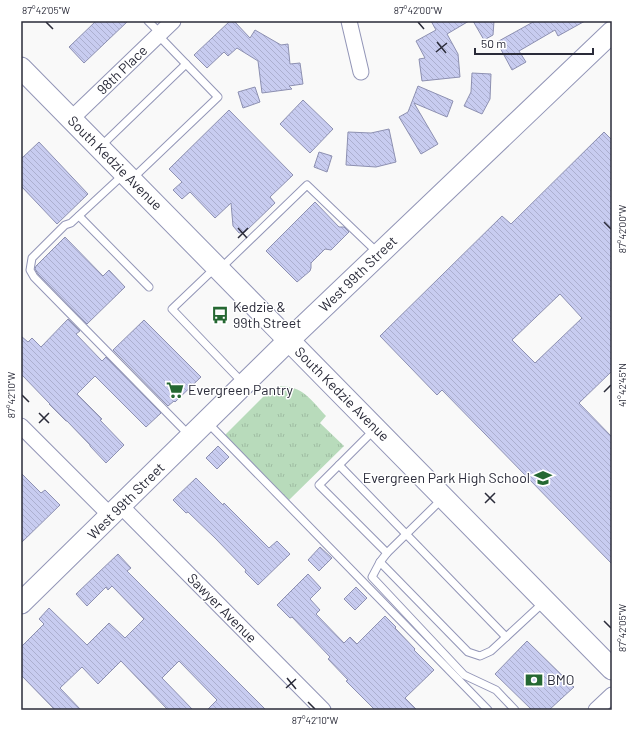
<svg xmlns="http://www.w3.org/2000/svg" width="633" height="731" viewBox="0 0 633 731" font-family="Barlow,sans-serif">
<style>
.grass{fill:url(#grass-tufts)}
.building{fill:url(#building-back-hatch);stroke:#8d90b1;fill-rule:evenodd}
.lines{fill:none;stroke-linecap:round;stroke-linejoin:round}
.lane-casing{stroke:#9295b7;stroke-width:9}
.street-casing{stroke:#9295b7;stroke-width:17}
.secondary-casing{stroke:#9295b7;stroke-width:23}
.lane{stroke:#fff;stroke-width:7}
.street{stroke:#fff;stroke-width:15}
.secondary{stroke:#fff;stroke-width:21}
.ticks{fill:none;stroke:#2a2b39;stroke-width:1.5}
.labels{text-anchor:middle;stroke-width:3;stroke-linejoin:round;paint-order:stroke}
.street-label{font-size:14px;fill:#2a2b39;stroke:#fff}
.poi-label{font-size:14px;fill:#2a2b39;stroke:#fff;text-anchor:start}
.neatline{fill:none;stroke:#2a2b39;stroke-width:1.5}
.ticks-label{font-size:10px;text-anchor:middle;fill:#2a2b39}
</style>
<defs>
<pattern id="grass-tufts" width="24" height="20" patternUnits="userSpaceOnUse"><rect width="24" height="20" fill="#b8dbbb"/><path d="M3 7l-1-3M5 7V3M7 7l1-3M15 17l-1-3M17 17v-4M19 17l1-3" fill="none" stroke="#9ebca2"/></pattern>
<pattern id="building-back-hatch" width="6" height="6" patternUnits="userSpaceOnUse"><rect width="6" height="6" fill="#c8ccf0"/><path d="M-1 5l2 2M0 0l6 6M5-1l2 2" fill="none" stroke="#acafcf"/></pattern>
</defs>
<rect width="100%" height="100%" fill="#f9f9f9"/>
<path class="grass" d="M280 386C303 386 311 400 326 416L320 423 344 446 289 500 225 435 272 388Z"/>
<g class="building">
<polygon points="96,21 128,21 84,63 69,47"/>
<polygon points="230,21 234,21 250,38 255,30 281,45 288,44 290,64 300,63 303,84 289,86 292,89 262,93 258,61 237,48 228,56 224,52 207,68 194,55"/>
<polygon points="431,21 469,21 447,34 458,54 460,77 422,81 419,59 425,58 416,41 436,30"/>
<polygon points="473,21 494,21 493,35 484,40"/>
<polygon points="535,21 585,21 558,36 555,30 519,51 526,62 512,70 497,42"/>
<polygon points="472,73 491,74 490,99 482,114 464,106 471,92"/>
<polygon points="418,86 453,101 447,117 414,103 438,144 421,154 399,117 408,112"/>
<polygon points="255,87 260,102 243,108 238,92"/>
<polygon points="303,100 333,129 310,153 280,124"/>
<polygon points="229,110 293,175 270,197 275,203 245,232 239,233 233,226 231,203 215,218 190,192 182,199 173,190 182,182 169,169"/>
<polygon points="389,129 396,162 376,167 346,165 348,132 371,133"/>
<path d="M604 132 612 140V371L579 403 612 437V564L442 390 437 395 380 336 502 216 511 224ZM560 294 582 318 535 363 512 340Z"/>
<polygon points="39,142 88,194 57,224 21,186 21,159"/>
<polygon points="319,152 332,156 327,172 314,167"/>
<polygon points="315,202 339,227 344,227 349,232 331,250 325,249 311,263 311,268 310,271 297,282 266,251"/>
<polygon points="65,237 103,276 109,270 125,287 87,324 38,274 35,269 36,266"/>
<polygon points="68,319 80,331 76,334 102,361 106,357 161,413 146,427 95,376 77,394 102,419 100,420 124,445 106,463 90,446 90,445 67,421 66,421 49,404 50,404 21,374 21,336 28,342 32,338 41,347"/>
<polygon points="144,320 201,377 175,402 174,401 168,406 113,350"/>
<polygon points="218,446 229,457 217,469 206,458"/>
<polygon points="21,473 41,493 45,490 60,505 21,543"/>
<polygon points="196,478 223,505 224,503 269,548 277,541 290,554 258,585 245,572 246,570 215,538 188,512 186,513 173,500"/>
<polygon points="320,547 332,558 319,571 308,560"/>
<polygon points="118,554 131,568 127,571 266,710 207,710 217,700 179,661 162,678 193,710 168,710 121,661 98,684 82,667 60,688 81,710 55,710 21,675 21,647 44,624 39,619 49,608 87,645 109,623 125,638 144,619 112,586 108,590 106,587 87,606 76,594"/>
<polygon points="308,574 321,588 310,599 320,610 316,614 344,643 350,637 357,644 385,616 396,627 395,628 415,649 414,650 434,670 405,698 417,710 375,710 346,681 348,680 328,659 330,657 292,617 290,618 277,605"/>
<polygon points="356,587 367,598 355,610 344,599"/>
<polygon points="527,641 574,687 549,710 532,710 495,674"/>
</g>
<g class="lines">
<g class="lane-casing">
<g id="lane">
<polyline points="148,21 160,33"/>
<polyline points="158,35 186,64"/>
<polyline points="101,146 186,64 218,97 132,179"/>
<polyline points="124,174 71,223 65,225 32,258 30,270 34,277 189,435"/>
<polyline points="79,216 149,287"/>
<polyline points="215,268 172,309 243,383"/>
<polyline points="221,268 307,185 378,253"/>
<polyline points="208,423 488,710"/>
<polyline points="374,430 319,485 387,553"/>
<polyline points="339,465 506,637"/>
<polyline points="442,499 387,553 380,562 372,577 464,675 496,690 515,710"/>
<polyline points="380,562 468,652 480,656 491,651 544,602"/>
</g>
</g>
<g class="street-casing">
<g id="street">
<polyline points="349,21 361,72"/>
<polyline points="71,119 173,21"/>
<polyline points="21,426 111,516"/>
<polyline points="121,506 323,710"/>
<polyline points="596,710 612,695"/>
</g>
</g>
<g class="secondary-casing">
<g id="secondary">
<polyline points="21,68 612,669"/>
<polyline points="21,603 289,340 612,32"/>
</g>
</g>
<use href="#lane" class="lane"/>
<use href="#street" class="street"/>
<use href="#secondary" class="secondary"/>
</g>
<path class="ticks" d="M46 22 53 29M418 22 424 29M437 42 446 53M436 52 447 43M604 222 611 229M238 228 247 238M238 238 248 228M604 392 611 385M22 395 29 402M39 413 49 423M39 423 49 413M485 493 495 503M485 503 495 493M604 621 611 628M287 678 296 689M286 688 296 679M308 702 315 709"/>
<defs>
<g id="bus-bare" transform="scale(1.38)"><path d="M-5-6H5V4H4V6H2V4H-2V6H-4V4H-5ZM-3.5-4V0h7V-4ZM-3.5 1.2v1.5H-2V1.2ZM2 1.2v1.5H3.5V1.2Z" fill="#256832" stroke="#fff" stroke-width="2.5" paint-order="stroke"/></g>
<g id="supermarket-bare" transform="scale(1.38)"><path d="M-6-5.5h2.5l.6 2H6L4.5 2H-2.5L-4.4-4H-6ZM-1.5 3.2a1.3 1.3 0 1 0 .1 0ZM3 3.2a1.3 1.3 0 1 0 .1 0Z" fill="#256832" stroke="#fff" stroke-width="2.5" paint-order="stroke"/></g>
<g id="school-bare" transform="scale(1.38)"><path d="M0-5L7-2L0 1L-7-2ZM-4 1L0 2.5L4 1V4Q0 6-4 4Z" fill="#256832" stroke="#fff" stroke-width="2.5" paint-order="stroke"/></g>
<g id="bank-bare" transform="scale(1.38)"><path d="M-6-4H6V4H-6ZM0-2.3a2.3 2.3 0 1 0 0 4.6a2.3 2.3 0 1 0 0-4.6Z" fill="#256832" stroke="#fff" stroke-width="2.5" paint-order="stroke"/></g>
</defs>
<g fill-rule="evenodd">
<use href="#bus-bare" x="220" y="315"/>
<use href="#supermarket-bare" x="175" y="390"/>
<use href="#school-bare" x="543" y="478"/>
<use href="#bank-bare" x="534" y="680"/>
</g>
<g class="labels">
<g class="street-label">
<text transform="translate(122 70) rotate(-44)" y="5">98th Place</text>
<text transform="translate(115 163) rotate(45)" y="5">South Kedzie Avenue</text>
<text transform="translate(358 274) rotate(-44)" y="5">West 99th Street</text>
<text transform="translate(342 394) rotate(45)" y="5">South Kedzie Avenue</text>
<text transform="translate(126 501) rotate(-45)" y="5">West 99th Street</text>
<text transform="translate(222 608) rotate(45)" y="5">Sawyer Avenue</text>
</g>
<g class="poi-label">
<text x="233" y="312">Kedzie &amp;<tspan x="233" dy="16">99th Street</tspan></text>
<text x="188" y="395">Evergreen Pantry</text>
<text x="530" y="483" text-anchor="end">Evergreen Park High School</text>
<text x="547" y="685">BMO</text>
</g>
</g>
<rect width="633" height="731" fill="none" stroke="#ffffff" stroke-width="44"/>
<path d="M475 48v6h118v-6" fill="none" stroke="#2a2b39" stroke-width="2"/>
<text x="481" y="48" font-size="12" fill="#2a2b39" stroke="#ffffff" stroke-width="3" paint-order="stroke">50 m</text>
<rect x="22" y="22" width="589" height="687" class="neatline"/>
<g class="ticks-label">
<text x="46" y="14">87°42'05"W</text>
<text x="418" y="14">87°42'00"W</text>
<text transform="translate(622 229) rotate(-90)" y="4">87°42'00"W</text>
<text transform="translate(622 385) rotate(-90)" y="4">41°42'45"N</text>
<text transform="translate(11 395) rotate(-90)" y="4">87°42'10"W</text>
<text transform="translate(622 628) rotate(-90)" y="4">87°42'05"W</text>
<text x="315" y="724">87°42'10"W</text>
</g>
</svg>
